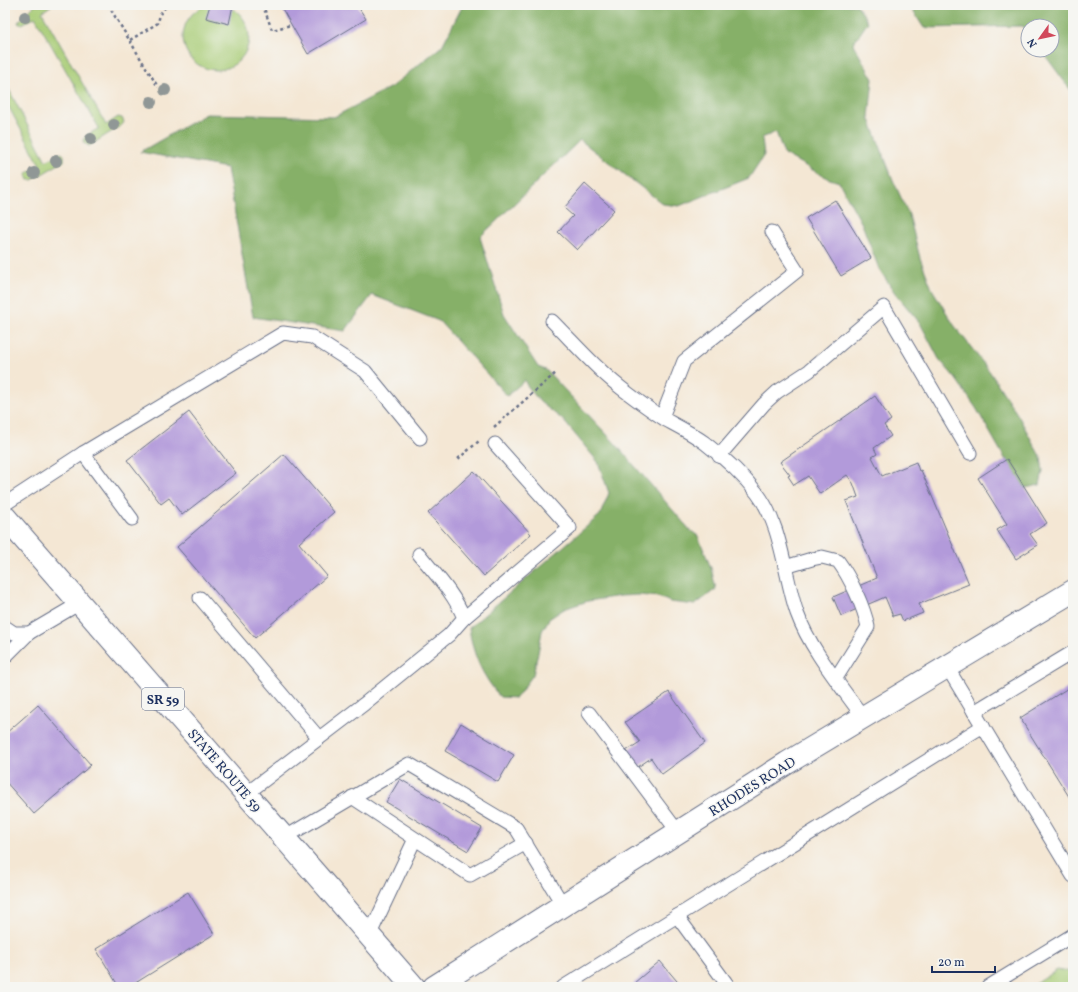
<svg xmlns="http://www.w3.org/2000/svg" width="1078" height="992" viewBox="0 0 1078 992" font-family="Vollkorn,serif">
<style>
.green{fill:#a8cc76;stroke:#627e6a}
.forest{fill:#86b067;stroke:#507062}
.building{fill:#b29ada}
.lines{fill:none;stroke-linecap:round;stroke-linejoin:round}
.service-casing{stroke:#676f87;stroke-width:15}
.tertiary-casing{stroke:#676f87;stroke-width:24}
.primary-casing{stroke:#676f87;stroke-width:24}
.path{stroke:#676f87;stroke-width:2.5;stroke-dasharray:3 3;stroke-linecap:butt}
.service{stroke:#fff;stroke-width:13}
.tertiary{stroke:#fff;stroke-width:22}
.primary{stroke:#fff;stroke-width:22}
.tree{fill:#909796}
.labels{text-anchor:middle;stroke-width:3;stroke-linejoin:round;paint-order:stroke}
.shield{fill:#f6f6f2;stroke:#5d6b8a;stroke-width:1}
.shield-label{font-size:13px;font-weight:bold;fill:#1b2f5e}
.street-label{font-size:14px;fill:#1b2f5e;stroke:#f6f6f2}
</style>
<rect width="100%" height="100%" fill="#f6f6f2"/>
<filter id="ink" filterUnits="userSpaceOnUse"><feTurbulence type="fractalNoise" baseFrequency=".025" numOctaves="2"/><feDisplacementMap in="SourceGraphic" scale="8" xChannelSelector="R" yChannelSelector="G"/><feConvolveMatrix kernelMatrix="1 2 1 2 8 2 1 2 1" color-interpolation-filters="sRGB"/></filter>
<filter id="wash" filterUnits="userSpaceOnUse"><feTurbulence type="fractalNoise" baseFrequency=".012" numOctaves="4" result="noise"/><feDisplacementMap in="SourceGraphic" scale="16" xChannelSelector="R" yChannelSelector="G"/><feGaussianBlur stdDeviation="0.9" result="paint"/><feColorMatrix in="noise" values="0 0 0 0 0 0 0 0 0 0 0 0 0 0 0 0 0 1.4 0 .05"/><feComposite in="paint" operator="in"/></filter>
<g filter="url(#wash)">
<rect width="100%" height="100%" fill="#f4e7d4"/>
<g class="green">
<circle cx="216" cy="37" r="33"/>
<polygon points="35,5 52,5 42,12 106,125 118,117 122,118 124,122 122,125 89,146 84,143 83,140 86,136 99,128 35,17 22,24 19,24 18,22"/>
<polygon points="5,82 46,161 59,154 62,153 64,155 64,161 32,180 28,180 26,175 27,173 40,165 5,100"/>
<polygon points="1057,970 1073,972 1073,987 1031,987"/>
</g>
<g class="forest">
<path d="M463 5H857L868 22 853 44 873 79 869 117 893 180 909 215 920 258 932 289 954 325 990 372 1019 417 1041 458 1043 471 1040 485 1025 488 1004 457 976 408 956 379 939 359 920 323 895 293 879 269 862 224 839 182 827 178 784 154 776 132 762 138 764 155 749 178 679 206 663 204 580 140 480 237 504 314 538 367 546 370 614 442 690 530 698 536 711 568 716 589 695 605 670 602 659 597 639 595 621 596 588 601 564 609 549 619 542 631 538 653 533 675 516 698 500 697C482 675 473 656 469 628L600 515 609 493 598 462 563 420 540 402 526 384 525 380 507 396 439 321 372 295 345 331 253 317 227 168 140 152 206 114 334 117 391 87 442 46Z"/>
<polygon points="909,5 1073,5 1073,93 1041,50 1052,50 1052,26 1028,26 1028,33 1023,26 924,28"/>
</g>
<g id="blocks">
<g class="building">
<polygon points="210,5 233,5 229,24 206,18"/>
<polygon points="280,5 357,5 366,19 308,54"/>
<polygon points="585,184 614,210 577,250 558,232 573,216 564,208"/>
<polygon points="835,200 871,258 841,276 806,218"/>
<polygon points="875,396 891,420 884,425 891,436 874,448 877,454 872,457 882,476 916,462 919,471 921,470 969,584 919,604 923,613 903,621 900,614 893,616 885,597 841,616 833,597 877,578 846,501 858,497 853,483 847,475 820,494 808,476 794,485 788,476 790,475 780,462"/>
<polygon points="189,412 236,473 182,515 169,498 161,504 127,460"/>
<polygon points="284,454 334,512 299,543 327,576 255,638 177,547"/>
<polygon points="1007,459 1047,523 1030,534 1038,545 1016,559 997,530 1007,524 978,478"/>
<polygon points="474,471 531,534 484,576 428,513"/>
<polygon points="1073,685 1073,803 1020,718"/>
<polygon points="669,692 705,743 662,774 651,758 632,771 621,754 640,742 625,722"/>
<polygon points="38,705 91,765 34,814 5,781 5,734"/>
<polygon points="461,723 514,755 498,782 445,751"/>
<polygon points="400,779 482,828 468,851 386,802"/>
<polygon points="188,892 214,934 129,987 119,987 96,949"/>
<polygon points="660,961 682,987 634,987 634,983"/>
</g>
</g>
</g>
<g filter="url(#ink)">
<use href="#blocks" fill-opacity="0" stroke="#676f87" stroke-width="1"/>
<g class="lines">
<g class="service-casing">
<g id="service">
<path d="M552 321C577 346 600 373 629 394 641 403 653 412 666 420 679 427 693 434 705 443 723 457 743 475 757 493 782 525 784 575 797 613 810 649 841 686 863 717"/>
<polyline points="662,417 684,361 797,271 772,232"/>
<polyline points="83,453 132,519"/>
<polyline points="719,456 764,404 777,392 809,371 884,307 970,453"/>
<polyline points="5,504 83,453 283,333 312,337 365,371 420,438"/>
<path d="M785 567 812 559 822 557 838 561C850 577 864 607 868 627L836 678"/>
<polyline points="200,598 319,738"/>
<polyline points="464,618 570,528 495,444"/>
<polyline points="5,627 14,633 29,633 80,603"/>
<polyline points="5,657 29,633"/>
<polyline points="947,667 1073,876"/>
<polyline points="974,712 1073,652"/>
<polyline points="589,713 678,832"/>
<path d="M246 794 364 704 449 635 464 618C454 593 435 574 419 554"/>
<polyline points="352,797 470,875 526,843"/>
<polyline points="284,838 409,764 516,828 563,905"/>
<polyline points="677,916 729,987"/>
<polyline points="369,936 415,839"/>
<polyline points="563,987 983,726"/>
<polyline points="988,987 1073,935"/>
</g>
</g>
<g class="tertiary-casing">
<polyline id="tertiary" points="434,987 787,763 1073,591"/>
</g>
<g class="primary-casing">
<polyline id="primary" points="5,517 414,987"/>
</g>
<g class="path">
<polyline points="108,5 158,87"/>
<polyline points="261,5 265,11 272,30 291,25"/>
<polyline points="263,8 268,5"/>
<polyline points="130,40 158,23 160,14 167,5"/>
<polyline points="494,427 557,372"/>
<polyline points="458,459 479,441"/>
</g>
<use href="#service" class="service"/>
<use href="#tertiary" class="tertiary"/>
<use href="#primary" class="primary"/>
</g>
<g class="tree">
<circle cx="25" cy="17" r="6"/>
<circle cx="165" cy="90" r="6"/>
<circle cx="151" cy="102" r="6"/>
<circle cx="114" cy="125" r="6"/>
<circle cx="91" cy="139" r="6"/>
<circle cx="56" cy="161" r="6"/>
<circle cx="34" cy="173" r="6"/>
</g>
</g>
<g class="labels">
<rect class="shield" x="142" y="688" width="42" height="22" rx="3"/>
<g class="shield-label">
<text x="163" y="704">SR 59</text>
</g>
<g class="street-label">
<text transform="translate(225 770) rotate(49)" y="5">STATE ROUTE 59</text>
<text transform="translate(752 786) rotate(-32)" y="5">RHODES ROAD</text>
</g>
</g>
<rect width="1078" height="992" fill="none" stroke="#f6f6f2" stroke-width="20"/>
<g transform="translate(1040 38) rotate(237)"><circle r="19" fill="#f6f6f2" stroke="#9ea6b7"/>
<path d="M0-3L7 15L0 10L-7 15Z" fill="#d1495b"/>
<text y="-6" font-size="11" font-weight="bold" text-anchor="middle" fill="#1b2f5e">N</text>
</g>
<path d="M932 966v6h63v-6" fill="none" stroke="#1b2f5e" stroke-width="2"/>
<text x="938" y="966" font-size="12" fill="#1b2f5e" stroke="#f6f6f2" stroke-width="3" paint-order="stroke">20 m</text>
</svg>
